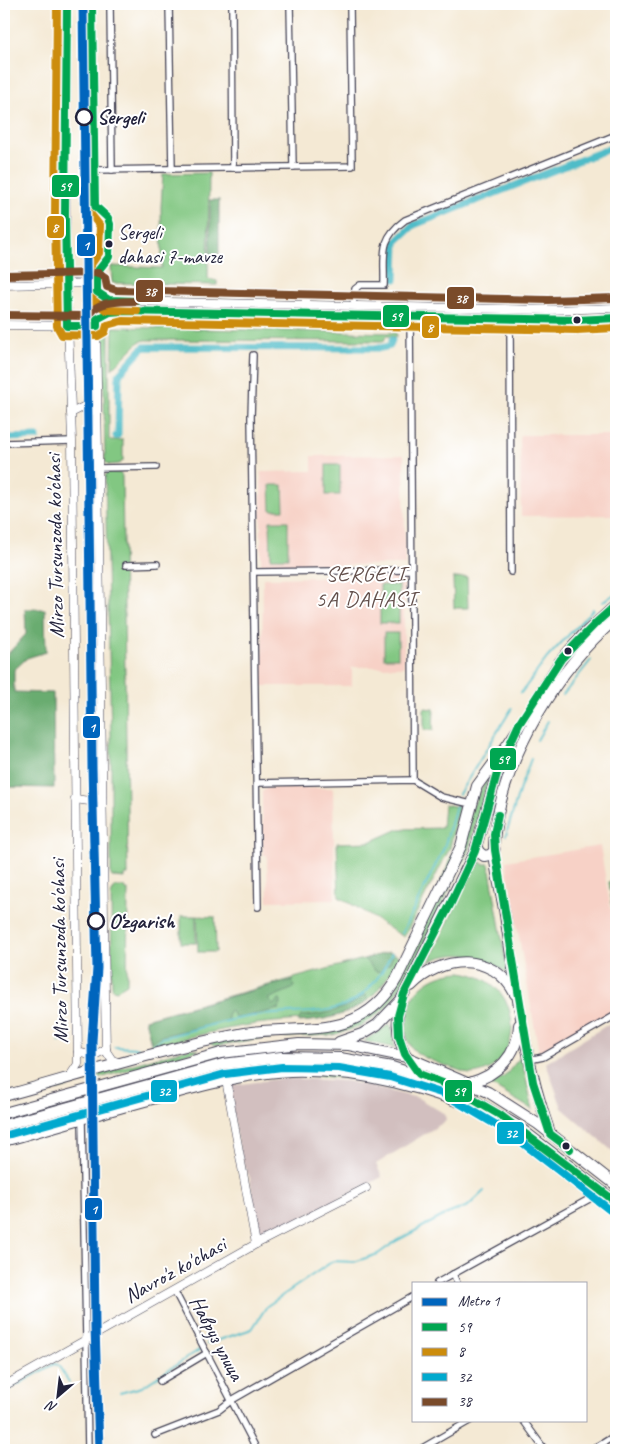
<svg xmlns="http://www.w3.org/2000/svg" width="620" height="1454" viewBox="0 0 620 1454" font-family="Caveat,sans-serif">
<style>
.built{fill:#f7d1c6}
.industrial{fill:#d2bfbf}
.green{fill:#82c782;stroke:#52745e}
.forest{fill:#69ac70;stroke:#466756}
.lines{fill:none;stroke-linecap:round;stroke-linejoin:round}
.stream{stroke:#4fbcc8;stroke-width:2}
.canal{stroke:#4fbcc8;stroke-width:7}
.street-casing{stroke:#424052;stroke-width:8}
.secondary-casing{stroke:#424052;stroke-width:9}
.highway-casing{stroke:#424052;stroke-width:12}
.street{stroke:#fff;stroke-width:5.5}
.secondary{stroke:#fff;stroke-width:8}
.highway{stroke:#fff;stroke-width:10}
.bus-1-casing{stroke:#fff;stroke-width:11}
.bus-2-casing{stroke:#fff;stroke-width:11}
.bus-3-casing{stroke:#fff;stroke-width:11}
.bus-4-casing{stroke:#fff;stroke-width:11}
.bus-1{stroke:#00a651;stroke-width:8}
.bus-2{stroke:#cc8c0c;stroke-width:8}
.bus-3{stroke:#00a9ce;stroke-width:8}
.bus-4{stroke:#7a4b2a;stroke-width:8}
.metro-1-casing{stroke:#fff;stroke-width:12}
.metro-1{stroke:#0065bd;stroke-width:9}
.stop-dot{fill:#fff;stroke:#22223b;stroke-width:2.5}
.bus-dot{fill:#22223b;stroke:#fff;stroke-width:2}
.labels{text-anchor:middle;stroke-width:4;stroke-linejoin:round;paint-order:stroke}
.bus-label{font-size:20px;fill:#22223b;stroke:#fff;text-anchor:start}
.stop-label{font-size:21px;font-weight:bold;fill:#22223b;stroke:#fff;text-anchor:start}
.street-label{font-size:21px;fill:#22223b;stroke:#fff}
.neighbourhood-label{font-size:22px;letter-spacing:1px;fill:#63504c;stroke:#fff}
.line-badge{stroke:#fff;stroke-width:2}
.badge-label{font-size:14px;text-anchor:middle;font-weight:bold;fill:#fff}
</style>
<rect width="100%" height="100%" fill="#fff"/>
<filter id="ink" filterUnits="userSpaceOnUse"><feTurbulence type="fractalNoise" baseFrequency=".02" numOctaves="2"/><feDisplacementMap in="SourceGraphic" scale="10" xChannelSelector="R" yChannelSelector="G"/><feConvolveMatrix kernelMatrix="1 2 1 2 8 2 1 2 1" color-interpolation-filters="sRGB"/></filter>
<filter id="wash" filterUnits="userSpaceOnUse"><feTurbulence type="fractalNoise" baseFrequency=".0096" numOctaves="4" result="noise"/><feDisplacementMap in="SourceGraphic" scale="20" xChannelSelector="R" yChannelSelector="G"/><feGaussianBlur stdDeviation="1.12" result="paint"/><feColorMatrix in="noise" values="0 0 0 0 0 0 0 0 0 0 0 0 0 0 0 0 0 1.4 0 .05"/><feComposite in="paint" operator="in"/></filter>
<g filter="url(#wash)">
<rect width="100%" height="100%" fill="#f4e9d4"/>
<g class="built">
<polygon points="520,435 616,435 616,515 521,516"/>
<polygon points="404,455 405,565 261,565 261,472 312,471 312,456"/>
<polygon points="404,576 404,667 352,667 352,686 262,686 263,578"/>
<polygon points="267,788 333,788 335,900 268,901 267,855 263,855 262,792"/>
<polygon points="600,846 616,940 616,1010 539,1053 506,861"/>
</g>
<g class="industrial">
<polygon points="615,1020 616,1021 616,1154 562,1108 546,1063"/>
<polygon points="284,1078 347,1081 418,1098 445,1114 446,1121 376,1164 382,1177 259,1240 250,1178 241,1157 228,1086"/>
</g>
<g class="green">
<polygon points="209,173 208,279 217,281 217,285 112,283 111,266 162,268 161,207 163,174"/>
<polygon points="55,290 61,290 62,321 55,321"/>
<polygon points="109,318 109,440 123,440 123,461 119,464 108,465 105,461 103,335 104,325"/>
<polygon points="113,327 396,333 397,337 386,336 384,341 146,340 139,342 112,369"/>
<rect x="326" y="465" width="14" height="30"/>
<polygon points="108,472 120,473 122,476 128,875 125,875 125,878 112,877 111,875 111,736 105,476"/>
<polygon points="270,485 283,485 284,510 271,510"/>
<polygon points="270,521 288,521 288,558 271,558"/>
<polygon points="467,577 468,608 454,608 453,578"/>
<rect x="380" y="585" width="19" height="38"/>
<rect x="384" y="633" width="14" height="25"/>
<polygon points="424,708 434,709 433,730 424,730"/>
<polygon points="490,772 468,851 406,979 385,1009 361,1026 333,1035 262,1038 215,1046 209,1043 246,1036 332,1030 395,989 477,797"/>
<path d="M444 804 459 807 450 848 404 937C381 924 362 909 339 897L337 843 370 842 399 829 442 828Z"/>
<path d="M478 859 483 864H489L508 974C485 955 456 948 429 962Z"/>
<polygon points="616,879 616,929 609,882"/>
<polygon points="115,887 124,887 125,890 128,890 127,984 117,990 112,989 111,895"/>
<rect x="181" y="916" width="15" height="27"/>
<polygon points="197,916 215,917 216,952 198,952"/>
<path d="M389 952 399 956C364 1030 325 1015 256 1024 221 1029 186 1038 152 1047L145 1019Z"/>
<path d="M461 972C530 981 525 1073 469 1074 455 1068 422 1060 413 1049 407 1042 405 1033 406 1024 406 992 430 973 461 972Z"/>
<polygon points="390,1024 395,1048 364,1041"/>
<polygon points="191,1048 199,1050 4,1105 4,1100"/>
<polygon points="521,1056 533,1110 491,1085 505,1076"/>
<path d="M302 1063C346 1066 386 1072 427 1087L410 1083 250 1071 180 1087 25 1131 19 1128 231 1070Z"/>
</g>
<g class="forest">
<rect x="210" y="200" width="9" height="54"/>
<polygon points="25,609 45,609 46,652 27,658 14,670 14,692 53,693 54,788 4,787 4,658 26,634"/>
<polygon points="389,952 394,954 390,964 384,966 381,972 375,971 364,959"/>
<polygon points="293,980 294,988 268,999 273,1005 279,999 281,1001 279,1009 239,1018 236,1018 230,1010 228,1013 228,1021 160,1036 151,1042 145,1019"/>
<path d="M365 994 369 1000C348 1015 324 1021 298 1022L301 1016C325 1015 346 1010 365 994Z"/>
</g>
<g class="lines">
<g class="stream">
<polyline points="603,602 616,593"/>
<polyline points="613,642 616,639"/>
<polyline points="521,693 547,658 593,609"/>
<polyline points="563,695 591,660"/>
<polyline points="537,740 548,721"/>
<polyline points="459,794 512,708"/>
<polyline points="506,835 520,788 531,759"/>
<polyline points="402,933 444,848 456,806"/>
<polyline points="59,1042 65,1040"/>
<path d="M153 1045 161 1038C191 1031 223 1020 254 1016 320 1007 357 1026 392 953"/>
<polyline points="114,1047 139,1048"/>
<polyline points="207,1344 252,1329 267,1306 333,1261 354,1262 378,1254 396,1241 447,1214 468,1206 484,1191"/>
<polyline points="4,1392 54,1364 58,1365 69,1382"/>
<polyline points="120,1393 142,1387 199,1350"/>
</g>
<g class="canal">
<polyline points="395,279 396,242 414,225 616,146"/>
<polyline points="116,436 118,435 119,374 144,347 381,348 390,346 392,340"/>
<polyline points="4,438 37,437"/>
</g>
</g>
</g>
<g filter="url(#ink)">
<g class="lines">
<g class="street-casing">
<g id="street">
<polyline points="110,4 112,170"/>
<polyline points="169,4 172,169"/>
<polyline points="232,4 233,168"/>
<polyline points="290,4 293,167"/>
<polyline points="95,170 352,166 350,4"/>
<path d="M353 305 355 289 360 285H384C385 255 378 240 405 220L616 135"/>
<polyline points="410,307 413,780"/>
<polyline points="510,318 511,572"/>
<polyline points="253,355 251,417 258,907"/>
<polyline points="4,443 72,441"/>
<polyline points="97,468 156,467"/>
<polyline points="126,565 157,564"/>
<polyline points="254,572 410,570"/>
<polyline points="257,783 413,780 441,797 471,804"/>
<polyline points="529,1060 543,1057 616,1015"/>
<polyline points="82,1119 88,1450"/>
<polyline points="453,1274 457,1283"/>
<polyline points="437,1283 602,1192"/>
<polyline points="174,1290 257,1450"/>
<polyline points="160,1381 207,1353"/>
<polyline points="523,1420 545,1450"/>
<polyline points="155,1435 219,1410 232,1400 414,1296"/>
<polyline points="419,1450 471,1420"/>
<polyline points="592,1450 616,1435"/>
</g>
</g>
<g class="secondary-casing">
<g id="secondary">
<polyline points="67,4 66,261 72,441 78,1064 70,1076"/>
<polyline points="92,4 105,995 106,1051 112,1060 121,1063"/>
<polyline points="4,285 97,283"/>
<polyline points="97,292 109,300 121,301 548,310 616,308"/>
<polyline points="97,319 110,312 122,311 577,320 616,318"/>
<polyline points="4,325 97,326"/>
<polyline points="71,413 85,406 97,412"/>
<polyline points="75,799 89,801 102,797"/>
<polyline points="78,1052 93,1056 106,1049"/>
<polyline points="226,1080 256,1244"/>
<polyline points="4,1386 256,1244 366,1188"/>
</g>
</g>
<g class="highway-casing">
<g id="highway">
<polyline points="476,846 479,852 484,856 490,855 495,850"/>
<path d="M411 986C441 955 493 951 515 994"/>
<path d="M401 1002C395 1022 397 1042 409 1060"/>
<polyline points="339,1042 362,1034 377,1025 401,1000 475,851 494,783 510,741 560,661 583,635 616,605"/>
<path d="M469 1083C497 1076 518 1055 519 1025"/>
<path d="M4 1096C84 1074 164 1048 245 1033 279 1027 315 1033 347 1022 369 1014 386 998 397 978L461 846 477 786 510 741"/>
<polyline points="4,1113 221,1053 299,1044 349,1045 407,1057 488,1092 538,1124 616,1185"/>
<polyline points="4,1125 223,1064 281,1057 340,1058 392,1067 448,1085 516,1125 616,1202"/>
<path d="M550 1133C525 1063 516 988 505 915 501 889 491 859 495 832 504 758 558 666 616 619"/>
<path d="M4 1141C61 1125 117 1108 175 1093 213 1083 250 1073 290 1071 358 1069 433 1088 494 1117"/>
</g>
</g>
<use href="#street" class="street"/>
<use href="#secondary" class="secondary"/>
<use href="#highway" class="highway"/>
<g class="bus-1-casing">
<g id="bus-1">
<polyline points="67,4 65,214 67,326 97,326 97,319 110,312 122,311 577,320 616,318"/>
<polyline points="92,4 95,206 108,218 110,224 109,257 97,272 97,292 109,300 137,301"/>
<polyline points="616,605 597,622 561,659 519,724 498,770 475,851 450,905 404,994 398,1016 399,1036 405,1054 419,1074 448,1085 500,1115 616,1202"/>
<polyline points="498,815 494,834 495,850 533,1082 550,1134 570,1149"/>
</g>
</g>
<g class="bus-2-casing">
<g id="bus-2">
<polyline points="57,4 55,214 57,326 62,335 98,336 105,332 107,325 122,321 577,330 616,328"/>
<polyline points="82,4 85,207 100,226 99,253 87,270 88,296 106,310 137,311"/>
</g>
</g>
<g class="bus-3-casing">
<polyline id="bus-3" points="7,1135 225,1074 282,1067 339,1068 390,1077 444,1094 510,1133 610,1210"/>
</g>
<g class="bus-4-casing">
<g id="bus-4">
<polyline points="4,275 99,273 105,277 107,287 116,290 548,300 616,298"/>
<path d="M4 315 88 316C97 300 120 302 136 301"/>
</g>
</g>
<use href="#bus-1" class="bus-1"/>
<use href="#bus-2" class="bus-2"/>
<use href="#bus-3" class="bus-3"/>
<use href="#bus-4" class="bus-4"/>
<g class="metro-1-casing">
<polyline id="metro-1" points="83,4 92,767 97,968 92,1041 95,1327 99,1450"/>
</g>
<use href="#metro-1" class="metro-1"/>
</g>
</g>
<g class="stop-dot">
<circle cx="84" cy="117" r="8"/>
<circle cx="96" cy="921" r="8"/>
</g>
<g class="bus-dot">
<circle cx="109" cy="244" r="4.5"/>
<circle cx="577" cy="320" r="4.5"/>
<circle cx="568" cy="651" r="4.5"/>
<circle cx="566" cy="1146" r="4.5"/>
</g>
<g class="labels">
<g class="bus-label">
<text x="118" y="239">Sergeli<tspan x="118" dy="24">dahasi 7-mavze</tspan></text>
</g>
<g class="stop-label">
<text x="97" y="124">Sergeli</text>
<text x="109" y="928">O‘zgarish</text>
</g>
<g class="street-label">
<text transform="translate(55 546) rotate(-91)" y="7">Mirzo Tursunzoda ko'chasi</text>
<text transform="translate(59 951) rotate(-91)" y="7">Mirzo Tursunzoda ko'chasi</text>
<text transform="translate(175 1270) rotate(-29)" y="7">Navro'z ko'chasi</text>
<text transform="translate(217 1338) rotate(62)" y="7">Навруз улица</text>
</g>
<g class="neighbourhood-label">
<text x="366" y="581">SERGELI<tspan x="366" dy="25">5A DAHASI</tspan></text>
</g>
</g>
<g class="line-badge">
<rect x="51" y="174" width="29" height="24" rx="5" fill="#00a651"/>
<rect x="46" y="215" width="19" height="24" rx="5" fill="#cc8c0c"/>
<rect x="76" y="233" width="20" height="24" rx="5" fill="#0065bd"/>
<rect x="135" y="279" width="29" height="24" rx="5" fill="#7a4b2a"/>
<rect x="446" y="286" width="29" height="24" rx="5" fill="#7a4b2a"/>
<rect x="382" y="304" width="28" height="24" rx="5" fill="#00a651"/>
<rect x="421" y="315" width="19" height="24" rx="5" fill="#cc8c0c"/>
<rect x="82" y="715" width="19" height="24" rx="5" fill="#0065bd"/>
<rect x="489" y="747" width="28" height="24" rx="5" fill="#00a651"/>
<rect x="150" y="1079" width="28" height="24" rx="5" fill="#00a9ce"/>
<rect x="444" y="1079" width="29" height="24" rx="5" fill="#00a651"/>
<rect x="496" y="1121" width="29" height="24" rx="5" fill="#00a9ce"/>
<rect x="84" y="1197" width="19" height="24" rx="5" fill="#0065bd"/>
</g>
<g class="badge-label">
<text x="65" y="191">59</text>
<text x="55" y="232">8</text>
<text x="86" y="250">1</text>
<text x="150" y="296">38</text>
<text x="461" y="303">38</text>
<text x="396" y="321">59</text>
<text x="430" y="332">8</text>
<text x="92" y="732">1</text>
<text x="503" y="764">59</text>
<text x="164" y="1096">32</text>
<text x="459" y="1096">59</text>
<text x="511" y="1138">32</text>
<text x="94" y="1214">1</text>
</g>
<rect width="620" height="1454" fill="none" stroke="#fff" stroke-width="20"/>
<rect x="412" y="1282" width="175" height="140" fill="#ffffff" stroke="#a7a7b1"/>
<rect x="422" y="1298" width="25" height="8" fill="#0065bd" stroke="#a7a7b1"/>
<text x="458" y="1306" font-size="15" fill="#22223b">Metro 1</text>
<rect x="422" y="1323" width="25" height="8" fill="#00a651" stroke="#a7a7b1"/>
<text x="458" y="1332" font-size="15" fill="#22223b">59</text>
<rect x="422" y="1348" width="25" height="8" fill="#cc8c0c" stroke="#a7a7b1"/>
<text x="458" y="1356" font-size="15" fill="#22223b">8</text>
<rect x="422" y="1373" width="25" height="8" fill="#00a9ce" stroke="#a7a7b1"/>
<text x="458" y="1382" font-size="15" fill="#22223b">32</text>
<rect x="422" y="1398" width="25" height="8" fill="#7a4b2a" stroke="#a7a7b1"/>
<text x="458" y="1406" font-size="15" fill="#22223b">38</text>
<g transform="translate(58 1396) rotate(208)" stroke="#ffffff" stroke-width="4" paint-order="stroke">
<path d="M0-4L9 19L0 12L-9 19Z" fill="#22223b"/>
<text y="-8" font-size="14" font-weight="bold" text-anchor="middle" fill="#22223b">N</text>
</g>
</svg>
